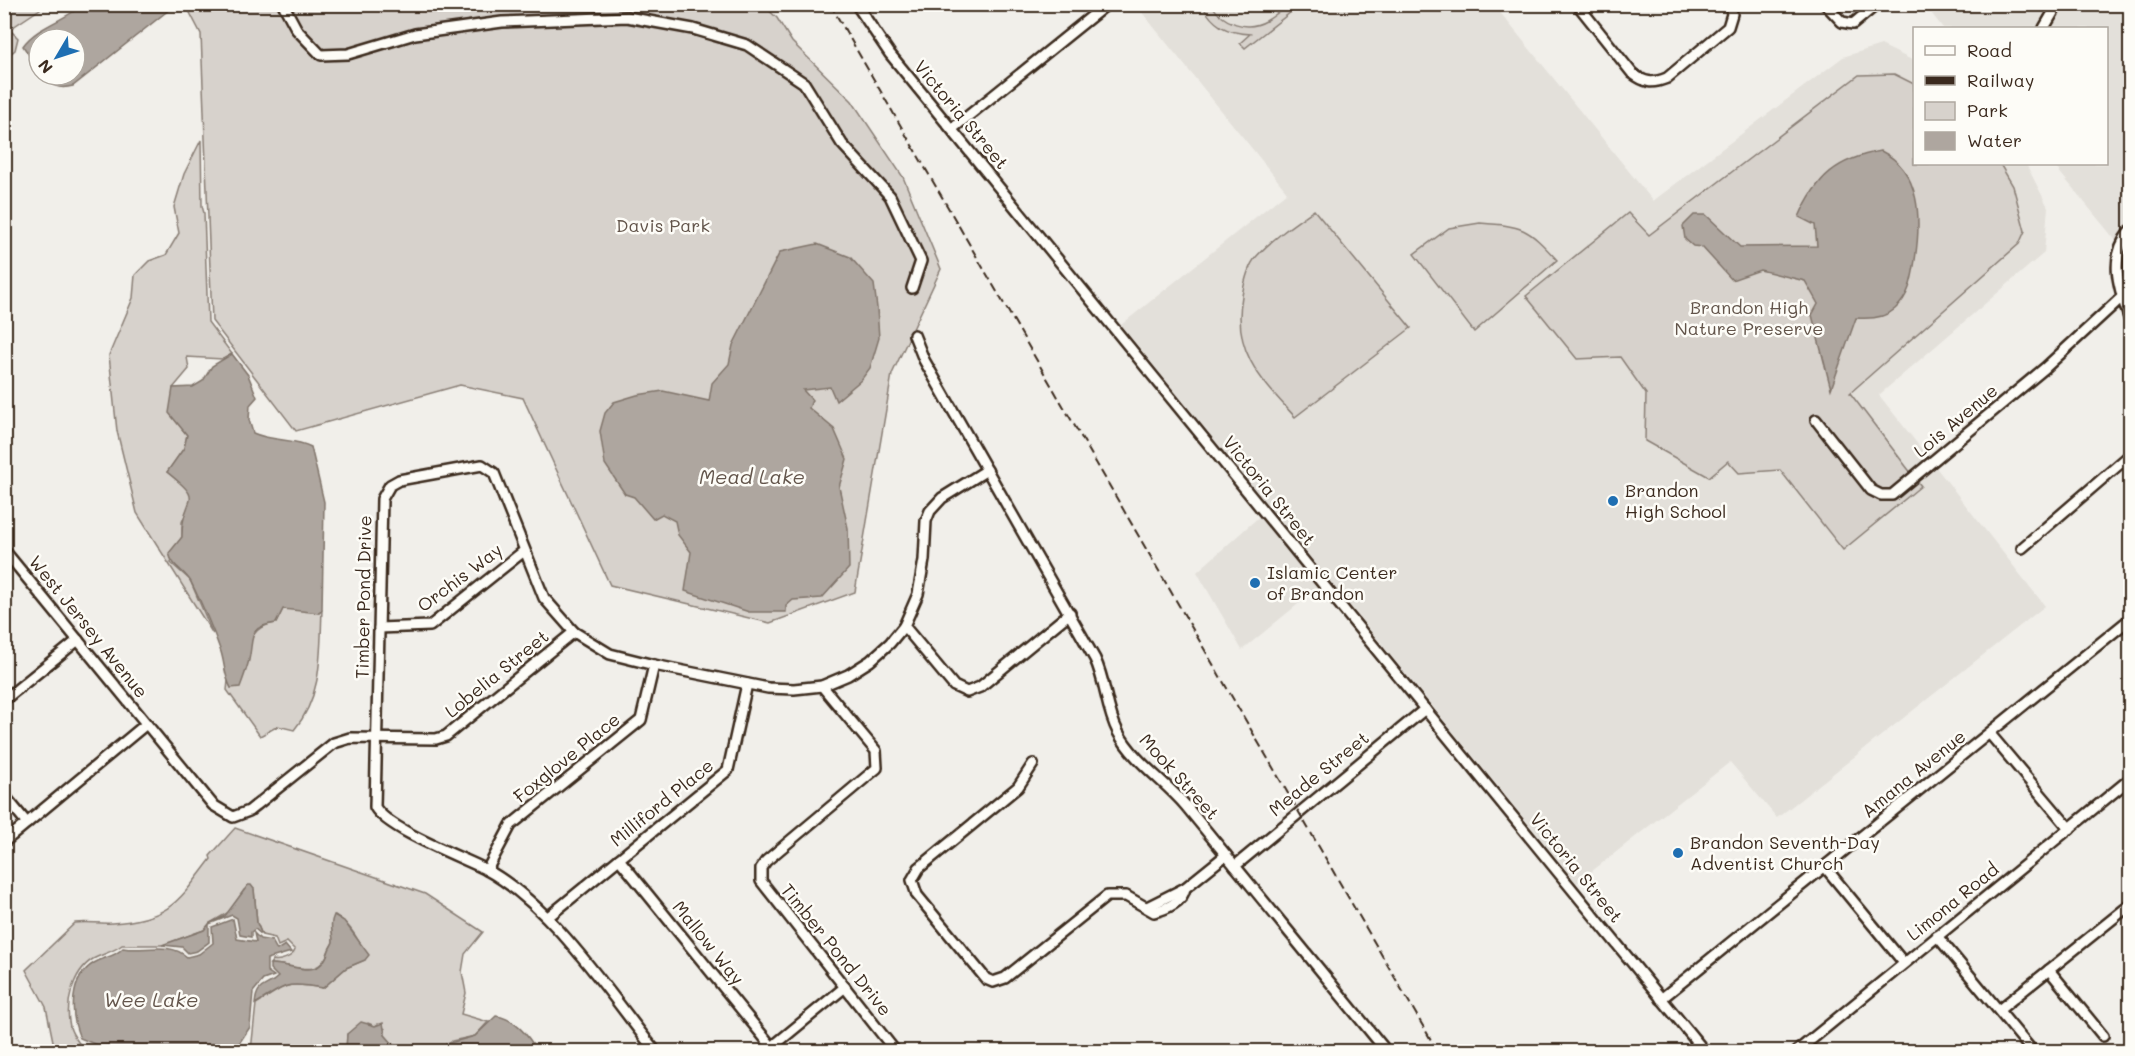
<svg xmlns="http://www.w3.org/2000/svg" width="2135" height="1056" viewBox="0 0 2135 1056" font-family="Mali,sans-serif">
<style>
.built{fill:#e3e0da}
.green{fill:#d7d2cc;stroke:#897e75;stroke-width:1.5}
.water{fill:#aea69f;stroke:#80746b;stroke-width:1.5}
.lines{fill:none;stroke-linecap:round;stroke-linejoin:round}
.minor-casing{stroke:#3b2a1e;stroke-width:14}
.minor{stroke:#fdfcf7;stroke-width:9}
.rail{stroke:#3b2a1e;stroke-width:2;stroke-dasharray:9 4.5;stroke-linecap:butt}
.poi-dot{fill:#1f6fb2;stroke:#fdfcf7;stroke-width:2}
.labels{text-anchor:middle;stroke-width:5;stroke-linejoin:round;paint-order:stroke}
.street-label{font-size:18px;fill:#3b2a1e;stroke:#fdfcf7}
.park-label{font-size:18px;fill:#62544a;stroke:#fdfcf7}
.poi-label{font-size:18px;fill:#3b2a1e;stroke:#fdfcf7;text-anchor:start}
.water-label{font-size:20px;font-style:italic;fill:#63554b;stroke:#fdfcf7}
</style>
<rect width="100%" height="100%" fill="#f1efea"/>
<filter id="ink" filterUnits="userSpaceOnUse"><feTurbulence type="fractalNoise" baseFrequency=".0167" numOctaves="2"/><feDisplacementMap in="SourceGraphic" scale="12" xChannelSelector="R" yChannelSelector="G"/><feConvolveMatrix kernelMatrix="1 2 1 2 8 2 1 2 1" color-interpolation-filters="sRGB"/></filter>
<g filter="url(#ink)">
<g class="built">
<polygon points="1136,5 1494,5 1653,201 1843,57 1881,45 1914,61 1914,164 2026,164 2048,207 2044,253 1879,395 2045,606 1777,818 1730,762 1577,883 1121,325 1287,192"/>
<polygon points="1925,5 2053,5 2039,28 1943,28"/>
<polygon points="2063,5 2130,5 2130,225 2117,242 2053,164 2106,164 2106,28 2050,28"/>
<polygon points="2130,238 2130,291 2121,259 2125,244"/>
<polygon points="1261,515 1319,587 1242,650 1197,572"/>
</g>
<g class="green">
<polygon points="4,5 5,4 46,5 10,29 5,22"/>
<polygon points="186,5 763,5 777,18 792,42 852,101 903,177 941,269 892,374 855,592 770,623 610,585 523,398 460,385 296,431 212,321 201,34"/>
<path d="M1202 5H1212C1222 23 1247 32 1266 21 1280 13 1283 4 1300 5L1245 48 1240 43 1250 34C1226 33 1213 25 1202 5Z"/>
<polygon points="5,30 11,31 18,38 15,50 5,58"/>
<polygon points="1894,74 1914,84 1914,164 2000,164 2013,186 2025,231 2019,244 1850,393 1921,486 1843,550 1780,470 1739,473 1728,461 1709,477 1645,441 1646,394 1620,357 1577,359 1526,296 1628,213 1649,235 1859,75"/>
<polygon points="201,140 202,206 204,213 208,322 232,354 223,359 187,357 189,369 173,388 175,420 187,435 184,448 167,472 190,491 192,500 182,522 182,537 175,547 171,563 190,580 213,634 137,513 117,431 109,355 133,298 135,275 149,261 166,255 179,233 174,207 184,174"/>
<path d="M1314 210 1411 328 1295 417C1260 379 1232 351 1242 296 1244 284 1248 266 1256 257 1273 238 1294 224 1314 210Z"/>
<path d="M1480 223C1523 226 1527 227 1557 260L1474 332 1414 254 1449 228Z"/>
<path d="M293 608 319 613 322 610C320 652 323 696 294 730L278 726 260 736 227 690 228 681 231 688C261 668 233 629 276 623L283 609Z"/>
<path d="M235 828 425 894 483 932 465 954 462 972 466 993 461 1014 488 1022 475 1036 452 1041 445 1049 450 1051H399L385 1035V1029L378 1024 375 1026 368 1023 347 1034 346 1051H251L256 1004C288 985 283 981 323 988L346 968 365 960C363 944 350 924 335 915 330 929 333 930 333 942 332 944 330 948 329 950 319 982 294 963 270 964L273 960C279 962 293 957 295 950L287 942 278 946 275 938 262 935 257 923 254 889 244 890 229 912 210 923 204 930 163 945H122C113 952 102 954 93 959 72 972 65 1005 70 1027 72 1036 80 1043 84 1051H55L46 1007 26 970 75 923C88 921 99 924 112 923 170 919 178 902 211 859L210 856Z"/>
</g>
<g class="water">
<path d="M83 5 84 4 175 5 73 86C58 90 53 86 43 75H75V39H39V70L23 46C36 27 65 20 83 5Z"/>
<path d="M1881 151C1922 171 1921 221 1915 260 1912 278 1910 296 1895 309 1885 318 1868 319 1856 318L1831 389 1812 315 1818 304 1805 281 1760 270 1732 280 1702 247 1693 246 1685 239 1683 226 1694 215H1706L1740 247 1817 246 1815 225 1799 217C1817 176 1837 159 1881 151Z"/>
<polygon points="817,244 850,257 874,284 877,308 879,338 870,368 861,380 836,401 830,387 803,390 812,400 809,408 834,429 847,459 839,487 848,528 849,568 822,598 793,600 786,606 786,612 749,612 685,591 691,552 678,535 675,521 662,514 653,519 634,497 625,494 605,464 600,431 605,413 614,402 637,395 663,391 709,401 712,383 729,364 733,345 780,252"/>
<path d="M232 354 248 375 257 397 250 405 249 420 253 433C273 442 295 438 311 447L324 502 322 610 319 613 283 609 276 623C247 627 254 637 249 660 247 668 243 679 240 687L231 688C224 675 225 665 221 652 213 629 202 604 191 582 184 570 172 567 169 553L182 537C181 494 209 505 167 472L184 448 187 435 169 413 173 388 193 387 203 381 212 366Z"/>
<polygon points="248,885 251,885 254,889 257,923 262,935 255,929 251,932 251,937 240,935 237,918 232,915 209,924 209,942 197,951 188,953 182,947 162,945 204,930 210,923 225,916"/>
<path d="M334 915 344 921 369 955 365 960 346 968 323 988C284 981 287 985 255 1004 257 982 266 989 278 977L270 969V964C294 963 319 983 329 950 330 947 332 945 333 942 333 931 329 926 334 915Z"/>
<path d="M233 919 237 939 256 942 254 933 260 939 272 941 277 950 285 945 291 952 267 959V971L274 976 263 980 253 992 250 1027 234 1051H105L106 1049 80 1038C70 1015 69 978 94 963 105 956 114 958 123 948 143 952 169 941 187 957L199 954 213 943 212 927Z"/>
<path d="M496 1016C514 1018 529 1036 537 1051L450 1052 445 1049 446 1044 475 1036Z"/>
<polygon points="361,1022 375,1026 383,1023 385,1035 399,1051 346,1051 347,1034"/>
</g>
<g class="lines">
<g class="minor-casing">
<g id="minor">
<polyline points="283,4 297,30 321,55 348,54 415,34 502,22 627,17 693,29 747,45 804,83 842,144 890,196 921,261 912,288"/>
<polyline points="856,4 890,54 1705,1052"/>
<path d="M1577 4 1632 73C1645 83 1652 84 1667 78L1728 27 1732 14 1730 4"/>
<polyline points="1825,4 1842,22 1853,24 1877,4"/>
<polyline points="2044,28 2058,4"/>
<polyline points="952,129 1107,4"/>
<path d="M2130 231C2107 259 2120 290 2130 321"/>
<path d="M914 335 924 360 1095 659C1106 683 1106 709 1118 732 1134 762 1165 781 1186 806 1252 886 1317 967 1383 1047L1382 1052"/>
<polyline points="1816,420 1871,490 1881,495 1892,495 2045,368 2122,297"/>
<polyline points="2022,548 2130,455"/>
<polyline points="4,550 213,805 233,817 249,811 334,743 350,738 436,739 446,736 574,632"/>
<polyline points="904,626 954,686 967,692 980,687 1070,613"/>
<polyline points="379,628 430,626 524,551"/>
<polyline points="822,686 876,751 877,768 766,861 761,868 761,881 896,1052"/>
<polyline points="4,700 78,640"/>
<polyline points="1990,734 2070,829"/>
<path d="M1033 764 1018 787 919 868 912 880 917 895 986 979 993 982 1005 978 1107 896H1126L1154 912C1166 909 1183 902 1185 888"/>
<polyline points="4,795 27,823"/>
<polyline points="4,842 145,725"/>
<polyline points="619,859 772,1047"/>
<polyline points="1235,866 1425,709"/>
<polyline points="1825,867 1904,963"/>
<polyline points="487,870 511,825 641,720 654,665"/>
<polyline points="1147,907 1185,888 1226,855"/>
<polyline points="548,917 728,770 747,684"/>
<polyline points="1937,936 2033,1052"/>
<polyline points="2049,970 2103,1036"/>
<polyline points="1661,999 2130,619"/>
<polyline points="1999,1010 2130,905"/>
<path d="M656 1052C608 992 552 905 485 869 459 856 387 829 375 807L382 499 390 485 399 480 482 465 494 473 544 598 574 632 610 654 654 665 768 688 794 689 822 686 848 675 870 661 890 643 904 626 918 594 924 560 926 521 930 511 942 498 987 470"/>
<polyline points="766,1052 845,987"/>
<polyline points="1796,1052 2130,779"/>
</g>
</g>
<use href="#minor" class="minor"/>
<polyline class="rail" points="830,4 1438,1052"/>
</g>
</g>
<g class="poi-dot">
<circle cx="1613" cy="501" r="6"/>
<circle cx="1255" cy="583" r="6"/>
<circle cx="1678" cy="853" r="6"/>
</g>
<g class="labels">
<g class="street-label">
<text transform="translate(961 115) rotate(50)" y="6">Victoria Street</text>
<text transform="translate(1956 421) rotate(-40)" y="6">Lois Avenue</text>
<text transform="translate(1269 491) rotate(51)" y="6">Victoria Street</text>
<text transform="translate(460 578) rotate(-37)" y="6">Orchis Way</text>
<text transform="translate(364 597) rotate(-89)" y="6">Timber Pond Drive</text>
<text transform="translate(88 627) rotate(51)" y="6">West Jersey Avenue</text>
<text transform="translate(497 674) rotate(-39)" y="6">Lobelia Street</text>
<text transform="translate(567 758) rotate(-39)" y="6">Foxglove Place</text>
<text transform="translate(1319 774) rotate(-39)" y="6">Meade Street</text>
<text transform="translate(1914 774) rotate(-39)" y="6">Amana Avenue</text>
<text transform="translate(1179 777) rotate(48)" y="6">Mook Street</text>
<text transform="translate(662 803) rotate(-39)" y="6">Milliford Place</text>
<text transform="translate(1576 868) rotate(51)" y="6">Victoria Street</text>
<text transform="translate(1953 902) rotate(-39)" y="6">Limona Road</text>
<text transform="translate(708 943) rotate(51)" y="6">Mallow Way</text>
<text transform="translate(836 950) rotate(51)" y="6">Timber Pond Drive</text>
</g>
<g class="park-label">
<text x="663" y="232">Davis Park</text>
<text x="1749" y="314">Brandon High<tspan x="1749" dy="21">Nature Preserve</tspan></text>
</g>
<g class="poi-label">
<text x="1625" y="497">Brandon<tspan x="1625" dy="21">High School</tspan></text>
<text x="1267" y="579">Islamic Center<tspan x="1267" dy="21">of Brandon</tspan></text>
<text x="1690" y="849">Brandon Seventh-Day<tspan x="1690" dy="21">Adventist Church</tspan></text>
</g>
<g class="water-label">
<text x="752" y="484">Mead Lake</text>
<text x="151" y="1007">Wee Lake</text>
</g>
</g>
<rect width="2135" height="1056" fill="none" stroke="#fdfcf7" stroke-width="24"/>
<rect x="12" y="12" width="2111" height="1032" fill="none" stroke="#3b2a1e" stroke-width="2" filter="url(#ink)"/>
<rect x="1913" y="27" width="195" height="138" fill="#fdfcf7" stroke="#afa8a0" stroke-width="1.5"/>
<rect x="1925" y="46" width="30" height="9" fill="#fdfcf7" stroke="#afa8a0" stroke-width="1.5"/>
<text x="1967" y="57" font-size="18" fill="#3b2a1e">Road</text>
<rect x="1925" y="76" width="30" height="9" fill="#3b2a1e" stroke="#afa8a0" stroke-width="1.5"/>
<text x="1967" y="87" font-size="18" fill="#3b2a1e">Railway</text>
<rect x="1925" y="102" width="30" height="18" fill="#d7d2cc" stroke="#afa8a0" stroke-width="1.5"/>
<text x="1967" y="117" font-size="18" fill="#3b2a1e">Park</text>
<rect x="1925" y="132" width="30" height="18" fill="#aea69f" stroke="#afa8a0" stroke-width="1.5"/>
<text x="1967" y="147" font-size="18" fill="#3b2a1e">Water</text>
<g transform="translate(57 57) rotate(231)"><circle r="28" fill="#fdfcf7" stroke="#afa8a0" stroke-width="1.5"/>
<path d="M0-4.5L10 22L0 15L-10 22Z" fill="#1f6fb2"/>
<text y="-9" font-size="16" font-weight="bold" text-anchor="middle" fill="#3b2a1e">N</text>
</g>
</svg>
